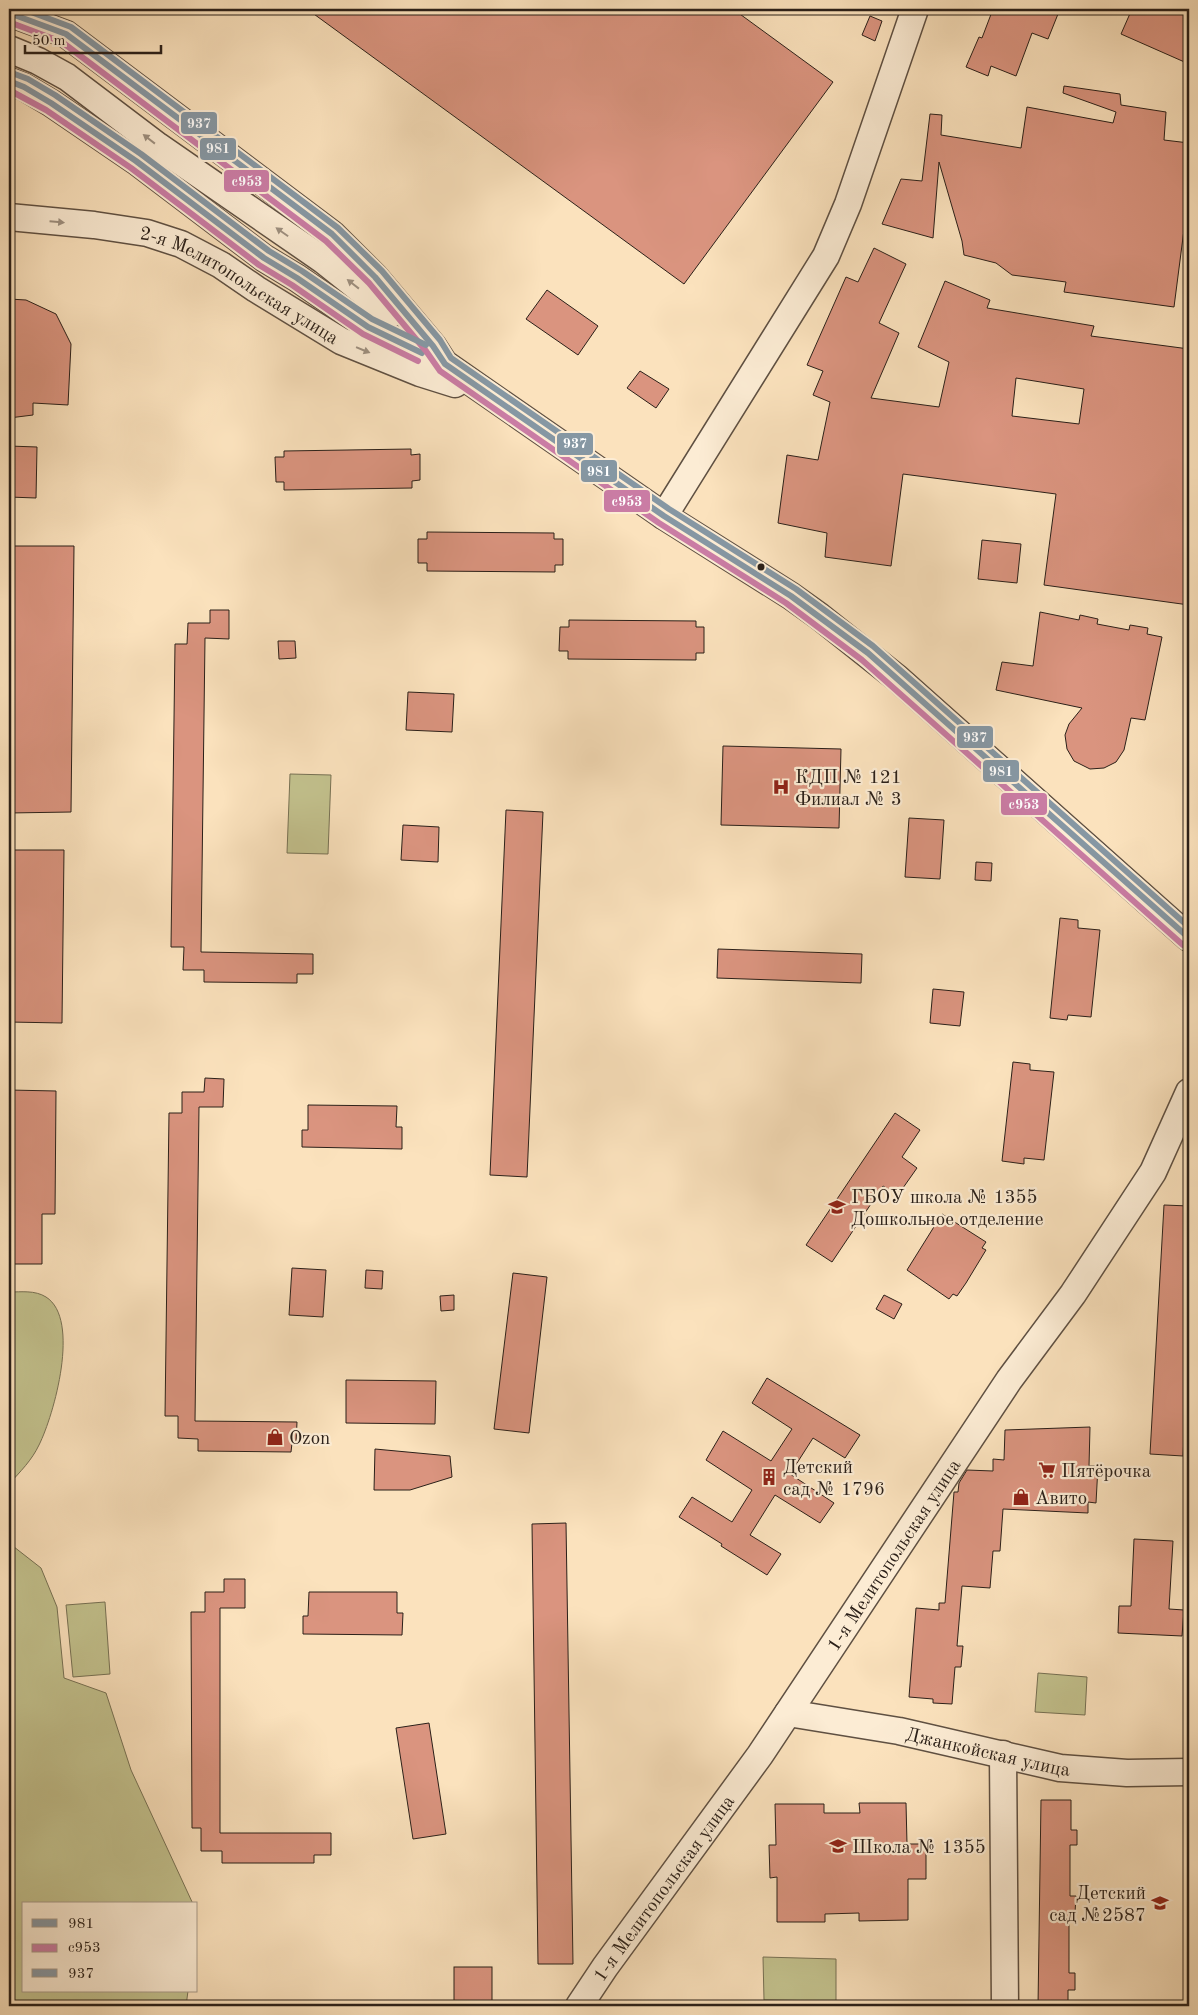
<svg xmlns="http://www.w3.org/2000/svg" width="1198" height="2015" viewBox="0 0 1198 2015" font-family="'Old Standard TT',serif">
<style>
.green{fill:#c3c28e;stroke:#777154}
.building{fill:#da947f;stroke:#2b2019;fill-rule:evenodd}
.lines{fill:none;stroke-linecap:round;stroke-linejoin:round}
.minor-casing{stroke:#5f5042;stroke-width:29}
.minor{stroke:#fcecd4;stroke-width:26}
.bus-1-casing{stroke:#fcecd4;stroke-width:10}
.bus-2-casing{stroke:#fcecd4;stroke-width:10}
.bus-3-casing{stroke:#fcecd4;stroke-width:10}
.bus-1{stroke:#8697a3;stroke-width:6}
.bus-2{stroke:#ca7ca4;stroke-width:6}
.bus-3{stroke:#8697a3;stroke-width:6}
.oneway{fill:#9e9080}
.bus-dot{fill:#2b2019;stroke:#fcecd4;stroke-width:2}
.labels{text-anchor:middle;stroke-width:4.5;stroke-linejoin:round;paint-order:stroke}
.street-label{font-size:19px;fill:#2b2019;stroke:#fcecd4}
.poi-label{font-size:19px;fill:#2b2019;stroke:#fcecd4;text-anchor:start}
.line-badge{stroke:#fcecd4;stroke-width:2}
.badge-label{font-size:14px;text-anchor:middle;font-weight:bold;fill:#fff}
</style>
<rect width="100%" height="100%" fill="#fbe2bd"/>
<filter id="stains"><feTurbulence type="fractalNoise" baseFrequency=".004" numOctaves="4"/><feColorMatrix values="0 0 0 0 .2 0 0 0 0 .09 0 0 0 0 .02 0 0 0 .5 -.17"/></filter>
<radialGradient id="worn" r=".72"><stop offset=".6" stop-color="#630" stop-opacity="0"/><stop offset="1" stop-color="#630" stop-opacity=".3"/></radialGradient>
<g class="green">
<polygon points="290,774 331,775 328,854 287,853"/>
<path d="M9 1292C21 1292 35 1290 46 1297 81 1319 54 1415 39 1445 32 1460 20 1472 9 1484Z"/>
<polygon points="9,1543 41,1568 57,1607 64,1678 106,1693 131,1770 193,1904 24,1904 24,1991 188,1991 186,2006 9,2006"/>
<polygon points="105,1602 110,1674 73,1677 66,1605"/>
<polygon points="1038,1673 1087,1677 1085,1715 1035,1712"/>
<polygon points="763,1957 836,1959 836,2001 764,2000"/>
</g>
<g class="building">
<polygon points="307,9 733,9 833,82 684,284"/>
<polygon points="993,9 1060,9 1048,39 1032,33 1016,76 991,66 988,76 966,67 979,37 982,38"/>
<polygon points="1132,9 1189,9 1189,64 1121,34"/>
<polygon points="870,16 882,21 875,41 862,35"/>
<polygon points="1064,86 1120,94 1121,105 1166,112 1164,140 1189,143 1189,191 1174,307 1064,292 1066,282 1012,275 996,263 964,255 962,241 939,162 933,238 882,224 901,179 922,181 930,114 942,115 941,135 1021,148 1027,107 1113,123 1116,112 1063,93"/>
<path d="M874 248 906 264 879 323 899 333 871 398 939 407 949 362 918 347 945 281 990 300 987 308 1094 326 1091 336 1189 349V605L1044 585 1056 494 903 474 891 566 825 557 827 533 778 523 787 455 818 460 830 402 813 395 823 371 807 365 846 277 858 282ZM1016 378 1084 389 1079 424 1012 416Z"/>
<polygon points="547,290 598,326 578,355 526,319"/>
<polygon points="9,299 26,300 56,314 71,344 68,405 33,403 33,415 9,418"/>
<polygon points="640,371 669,389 656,408 627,388"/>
<polygon points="9,446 37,447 36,498 9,497"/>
<polygon points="411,449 411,455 420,454 420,480 412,481 412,488 284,490 284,482 276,482 275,457 284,457 284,451"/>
<polygon points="427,532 554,533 554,539 563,539 563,565 555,565 555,572 427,571 427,563 418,563 418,539 427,539"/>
<polygon points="982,540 1021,544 1017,583 978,579"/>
<polygon points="14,546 74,546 71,812 9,813 9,742 12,742"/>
<polygon points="210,610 229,610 229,639 205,638 201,952 313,954 313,974 297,974 297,983 204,982 204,970 183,970 184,947 171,947 175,644 187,644 188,623 210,623"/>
<polygon points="1040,612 1079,620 1080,615 1098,619 1097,624 1129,630 1130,625 1148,628 1147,634 1162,637 1145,720 1131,718 1124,750 1116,762 1104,768 1090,769 1074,761 1067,749 1065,735 1069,724 1082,708 996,690 1002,662 1033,666"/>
<polygon points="569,620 696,621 696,627 704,627 704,653 696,653 696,660 568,659 568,651 559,651 560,627 569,627"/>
<polygon points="278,641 295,641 296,658 279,659"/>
<polygon points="408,692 454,694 452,732 406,730"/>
<polygon points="723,746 841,749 839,828 721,825"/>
<polygon points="506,810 543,812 527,1177 490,1175"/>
<polygon points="909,818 944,820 940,879 905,877"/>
<polygon points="403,825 439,827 438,862 401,860"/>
<polygon points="9,850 64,850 62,1023 9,1022"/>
<polygon points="976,862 992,863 991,881 975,880"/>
<polygon points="1060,918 1078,920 1078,928 1100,930 1091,1017 1068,1015 1067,1020 1050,1018"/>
<polygon points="718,949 862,954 861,983 717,978"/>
<polygon points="933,989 964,992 960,1026 930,1023"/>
<polygon points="1013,1062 1030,1064 1030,1070 1054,1072 1044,1160 1024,1158 1024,1164 1002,1161"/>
<polygon points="205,1078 224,1079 223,1107 199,1107 195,1421 297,1422 296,1443 292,1443 291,1452 198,1451 198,1439 178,1438 178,1416 165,1416 169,1113 182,1113 182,1092 204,1092"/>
<polygon points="9,1090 56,1091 55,1214 42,1214 42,1264 9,1264"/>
<polygon points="308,1105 397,1106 396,1127 402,1127 402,1149 302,1147 302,1130 308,1130"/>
<polygon points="895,1113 920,1130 902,1157 917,1168 898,1195 883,1186 832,1262 806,1245"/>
<polygon points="1164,1205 1189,1206 1189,1341 1183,1456 1150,1454"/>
<polygon points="942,1214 986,1242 982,1248 986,1250 966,1283 957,1296 953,1294 949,1299 907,1270"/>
<polygon points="292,1268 326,1270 323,1317 289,1315"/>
<polygon points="366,1270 383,1271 382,1289 365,1288"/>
<polygon points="513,1273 547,1277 529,1433 494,1429"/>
<polygon points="454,1295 454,1310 441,1311 440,1296"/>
<polygon points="884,1295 902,1304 894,1319 876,1309"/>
<polygon points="767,1378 860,1435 845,1458 813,1438 790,1474 834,1503 820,1523 775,1495 750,1535 781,1554 767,1575 721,1546 722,1544 679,1517 692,1497 732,1522 752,1490 706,1460 723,1431 771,1461 792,1429 752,1403"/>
<polygon points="346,1380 436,1381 435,1424 346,1423"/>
<polygon points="1090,1427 1089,1466 1098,1466 1096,1503 1088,1502 1088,1513 1003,1509 1000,1551 993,1551 990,1588 962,1586 957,1646 963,1646 961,1667 955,1667 952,1704 933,1703 933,1699 909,1697 916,1608 939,1610 939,1603 945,1603 954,1492 958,1492 959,1483 967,1470 993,1471 993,1459 1004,1460 1005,1430"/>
<polygon points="375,1449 450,1456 452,1477 410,1490 374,1490"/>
<polygon points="566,1523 573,1964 538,1964 532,1524"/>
<polygon points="1134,1539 1173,1541 1169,1609 1184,1610 1182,1636 1118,1633 1119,1606 1131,1606"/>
<polygon points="224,1579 245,1579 245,1608 220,1608 220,1833 331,1833 331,1855 314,1855 314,1863 222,1863 222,1851 201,1851 201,1828 192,1828 191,1612 205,1612 205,1592 224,1592"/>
<polygon points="309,1592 397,1592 397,1613 403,1613 402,1635 303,1634 303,1616 308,1616"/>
<polygon points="429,1723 446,1834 413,1839 396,1728"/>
<polygon points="1041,1800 1071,1800 1071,1830 1077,1830 1077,1845 1070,1845 1070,1896 1076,1896 1075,1913 1069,1913 1069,1973 1075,1973 1075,1990 1068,1990 1068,2006 1038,2006"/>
<polygon points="859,1803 906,1803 907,1844 926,1844 926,1879 908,1879 908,1920 859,1921 859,1913 825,1914 825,1922 777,1922 777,1877 770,1878 769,1845 776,1845 775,1804 824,1804 824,1813 860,1813"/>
<rect x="454" y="1967" width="38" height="39"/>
</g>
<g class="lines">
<g class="minor-casing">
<g id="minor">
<polyline points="9,13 66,34 332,234 375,277 433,346 442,360"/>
<polyline points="9,49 38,61 67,77 158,146 323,260 391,314"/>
<polyline points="9,81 24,87 51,103 136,161 264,258 297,278 368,327 445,364 664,516 791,596 819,616 897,678 1189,938"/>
<path id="s1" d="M9 217 94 225 147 233 181 244 221 265 256 289 341 341 420 373 455 384"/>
<polyline points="664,516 826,256 848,204 915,9"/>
<path id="s2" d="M788 1713 899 1731 1060 1768 1127 1773 1189 1772"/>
<polyline points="1003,1754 1005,2006"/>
<path id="s3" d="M579 2006 605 1967 760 1755 1009 1380 1073 1294 1153 1172 1189 1092"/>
</g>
</g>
<use href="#minor" class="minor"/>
<g class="bus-1-casing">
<g id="bus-1">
<polyline points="9,13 66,34 332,234 375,277 433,346 445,364 664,516 791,596 868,653 1189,938"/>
<polyline points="9,81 24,87 51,103 136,161 264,258 297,278 368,327 422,353"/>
</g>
</g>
<g class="bus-2-casing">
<g id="bus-2">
<polyline points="9,22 62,42 326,241 369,283 426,351 440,371 659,523 786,603 862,660 1183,945"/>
<polyline points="9,90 46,110 131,168 259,265 292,285 363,334 418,361"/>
</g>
</g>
<g class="bus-3-casing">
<g id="bus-3">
<polyline points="23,9 71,27 338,228 382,271 440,340 451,358 669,509 796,589 873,646 1189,927"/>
<polyline points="12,73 28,79 55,95 141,154 269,251 302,271 372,319 426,345"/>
</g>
</g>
<use href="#bus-1" class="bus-1"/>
<use href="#bus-2" class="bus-2"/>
<use href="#bus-3" class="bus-3"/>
</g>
<defs><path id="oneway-solid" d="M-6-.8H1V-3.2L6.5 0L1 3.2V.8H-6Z" transform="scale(1.25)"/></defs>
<g class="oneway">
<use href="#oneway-solid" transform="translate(149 139) rotate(-142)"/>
<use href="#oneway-solid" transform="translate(57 222) rotate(5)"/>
<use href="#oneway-solid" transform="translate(282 232) rotate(-145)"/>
<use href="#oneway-solid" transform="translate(353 284) rotate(-142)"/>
<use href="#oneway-solid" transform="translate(363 350) rotate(22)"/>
</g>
<defs>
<g id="hospital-bare" transform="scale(1.35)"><path d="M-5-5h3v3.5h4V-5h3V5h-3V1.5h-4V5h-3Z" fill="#8f2418" stroke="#fcecd4" stroke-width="2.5" paint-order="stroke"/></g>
<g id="school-bare" transform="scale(1.35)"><path d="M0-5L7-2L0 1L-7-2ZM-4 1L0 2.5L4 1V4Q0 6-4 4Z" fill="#8f2418" stroke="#fcecd4" stroke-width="2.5" paint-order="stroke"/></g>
<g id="shop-bare" transform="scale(1.35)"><path d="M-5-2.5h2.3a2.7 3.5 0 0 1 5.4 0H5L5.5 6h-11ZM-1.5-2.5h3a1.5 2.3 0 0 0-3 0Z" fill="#8f2418" stroke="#fcecd4" stroke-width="2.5" paint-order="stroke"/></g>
<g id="supermarket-bare" transform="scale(1.35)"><path d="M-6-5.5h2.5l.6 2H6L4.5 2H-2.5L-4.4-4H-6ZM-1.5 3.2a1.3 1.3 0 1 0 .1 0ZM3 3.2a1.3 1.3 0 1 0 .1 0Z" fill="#8f2418" stroke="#fcecd4" stroke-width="2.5" paint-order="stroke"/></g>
<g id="building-bare" transform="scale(1.35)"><path d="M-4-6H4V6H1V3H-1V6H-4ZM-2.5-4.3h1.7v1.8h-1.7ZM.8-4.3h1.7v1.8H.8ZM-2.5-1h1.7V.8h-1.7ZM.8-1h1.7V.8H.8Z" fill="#8f2418" stroke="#fcecd4" stroke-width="2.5" paint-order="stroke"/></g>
</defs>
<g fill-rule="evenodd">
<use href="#hospital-bare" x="781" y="787"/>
<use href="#school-bare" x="837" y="1207"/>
<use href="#shop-bare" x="275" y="1437"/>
<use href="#supermarket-bare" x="1047" y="1470"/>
<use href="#building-bare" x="769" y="1477"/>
<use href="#shop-bare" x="1021" y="1497"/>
<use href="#school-bare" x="838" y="1846"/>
<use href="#school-bare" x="1160" y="1903"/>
</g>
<circle class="bus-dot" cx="761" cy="567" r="4.5"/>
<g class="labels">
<g class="street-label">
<text dy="7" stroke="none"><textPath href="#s1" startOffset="245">2-я Мелитопольская улица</textPath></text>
<text dy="7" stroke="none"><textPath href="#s3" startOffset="550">1-я Мелитопольская улица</textPath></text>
<text dy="7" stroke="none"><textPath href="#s2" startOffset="204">Джанкойская улица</textPath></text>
<text dy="7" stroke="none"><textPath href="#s3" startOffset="145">1-я Мелитопольская улица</textPath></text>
</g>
<g class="poi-label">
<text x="795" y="783">КДП № 121<tspan x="795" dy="22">Филиал № 3</tspan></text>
<text x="851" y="1203">ГБОУ школа № 1355<tspan x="851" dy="22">Дошкольное отделение</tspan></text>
<text x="289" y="1444">Ozon</text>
<text x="783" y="1473">Детский<tspan x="783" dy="22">сад № 1796</tspan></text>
<text x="1061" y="1477">Пятёрочка</text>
<text x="1035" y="1504">Авито</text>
<text x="852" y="1853">Школа № 1355</text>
<text x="1146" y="1899" text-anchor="end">Детский<tspan x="1146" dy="22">сад №2587</tspan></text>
</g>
</g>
<g class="line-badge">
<rect x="180" y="111" width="38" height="24" rx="5" fill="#8697a3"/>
<rect x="199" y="137" width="38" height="24" rx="5" fill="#8697a3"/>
<rect x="223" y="169" width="47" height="24" rx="5" fill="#ca7ca4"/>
<rect x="556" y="432" width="38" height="24" rx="5" fill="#8697a3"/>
<rect x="580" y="459" width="38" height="24" rx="5" fill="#8697a3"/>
<rect x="603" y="489" width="48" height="24" rx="5" fill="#ca7ca4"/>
<rect x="956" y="725" width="38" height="24" rx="5" fill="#8697a3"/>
<rect x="982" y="759" width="38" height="24" rx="5" fill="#8697a3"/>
<rect x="1000" y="792" width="48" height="24" rx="5" fill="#ca7ca4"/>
</g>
<g class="badge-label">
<text x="199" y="128">937</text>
<text x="218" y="153">981</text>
<text x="247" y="186">с953</text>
<text x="575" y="448">937</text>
<text x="599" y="476">981</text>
<text x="627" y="506">с953</text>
<text x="975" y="742">937</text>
<text x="1001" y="776">981</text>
<text x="1024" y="809">с953</text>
</g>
<rect width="1198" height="2015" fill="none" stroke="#fbe2bd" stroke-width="30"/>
<rect x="10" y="10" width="1178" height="1995" fill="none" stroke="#2b2019" stroke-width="2.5"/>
<rect x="15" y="15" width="1168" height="1985" fill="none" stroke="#2b2019"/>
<rect x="22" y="1902" width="175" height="90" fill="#fcecd4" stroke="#a89a89"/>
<rect x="32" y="1919" width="25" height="8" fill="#8697a3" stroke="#a89a89"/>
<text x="68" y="1928" font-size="15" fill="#2b2019">981</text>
<rect x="32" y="1944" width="25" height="8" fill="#ca7ca4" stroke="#a89a89"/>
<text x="68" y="1952" font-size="15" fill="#2b2019">с953</text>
<rect x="32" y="1969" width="25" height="8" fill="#8697a3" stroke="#a89a89"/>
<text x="68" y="1978" font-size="15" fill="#2b2019">937</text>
<path d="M25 45v8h136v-8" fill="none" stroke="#2b2019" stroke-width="2.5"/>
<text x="32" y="45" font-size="15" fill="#2b2019" stroke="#fcecd4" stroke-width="4" paint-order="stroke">50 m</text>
<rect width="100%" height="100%" filter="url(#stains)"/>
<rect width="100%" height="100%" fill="url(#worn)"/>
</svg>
